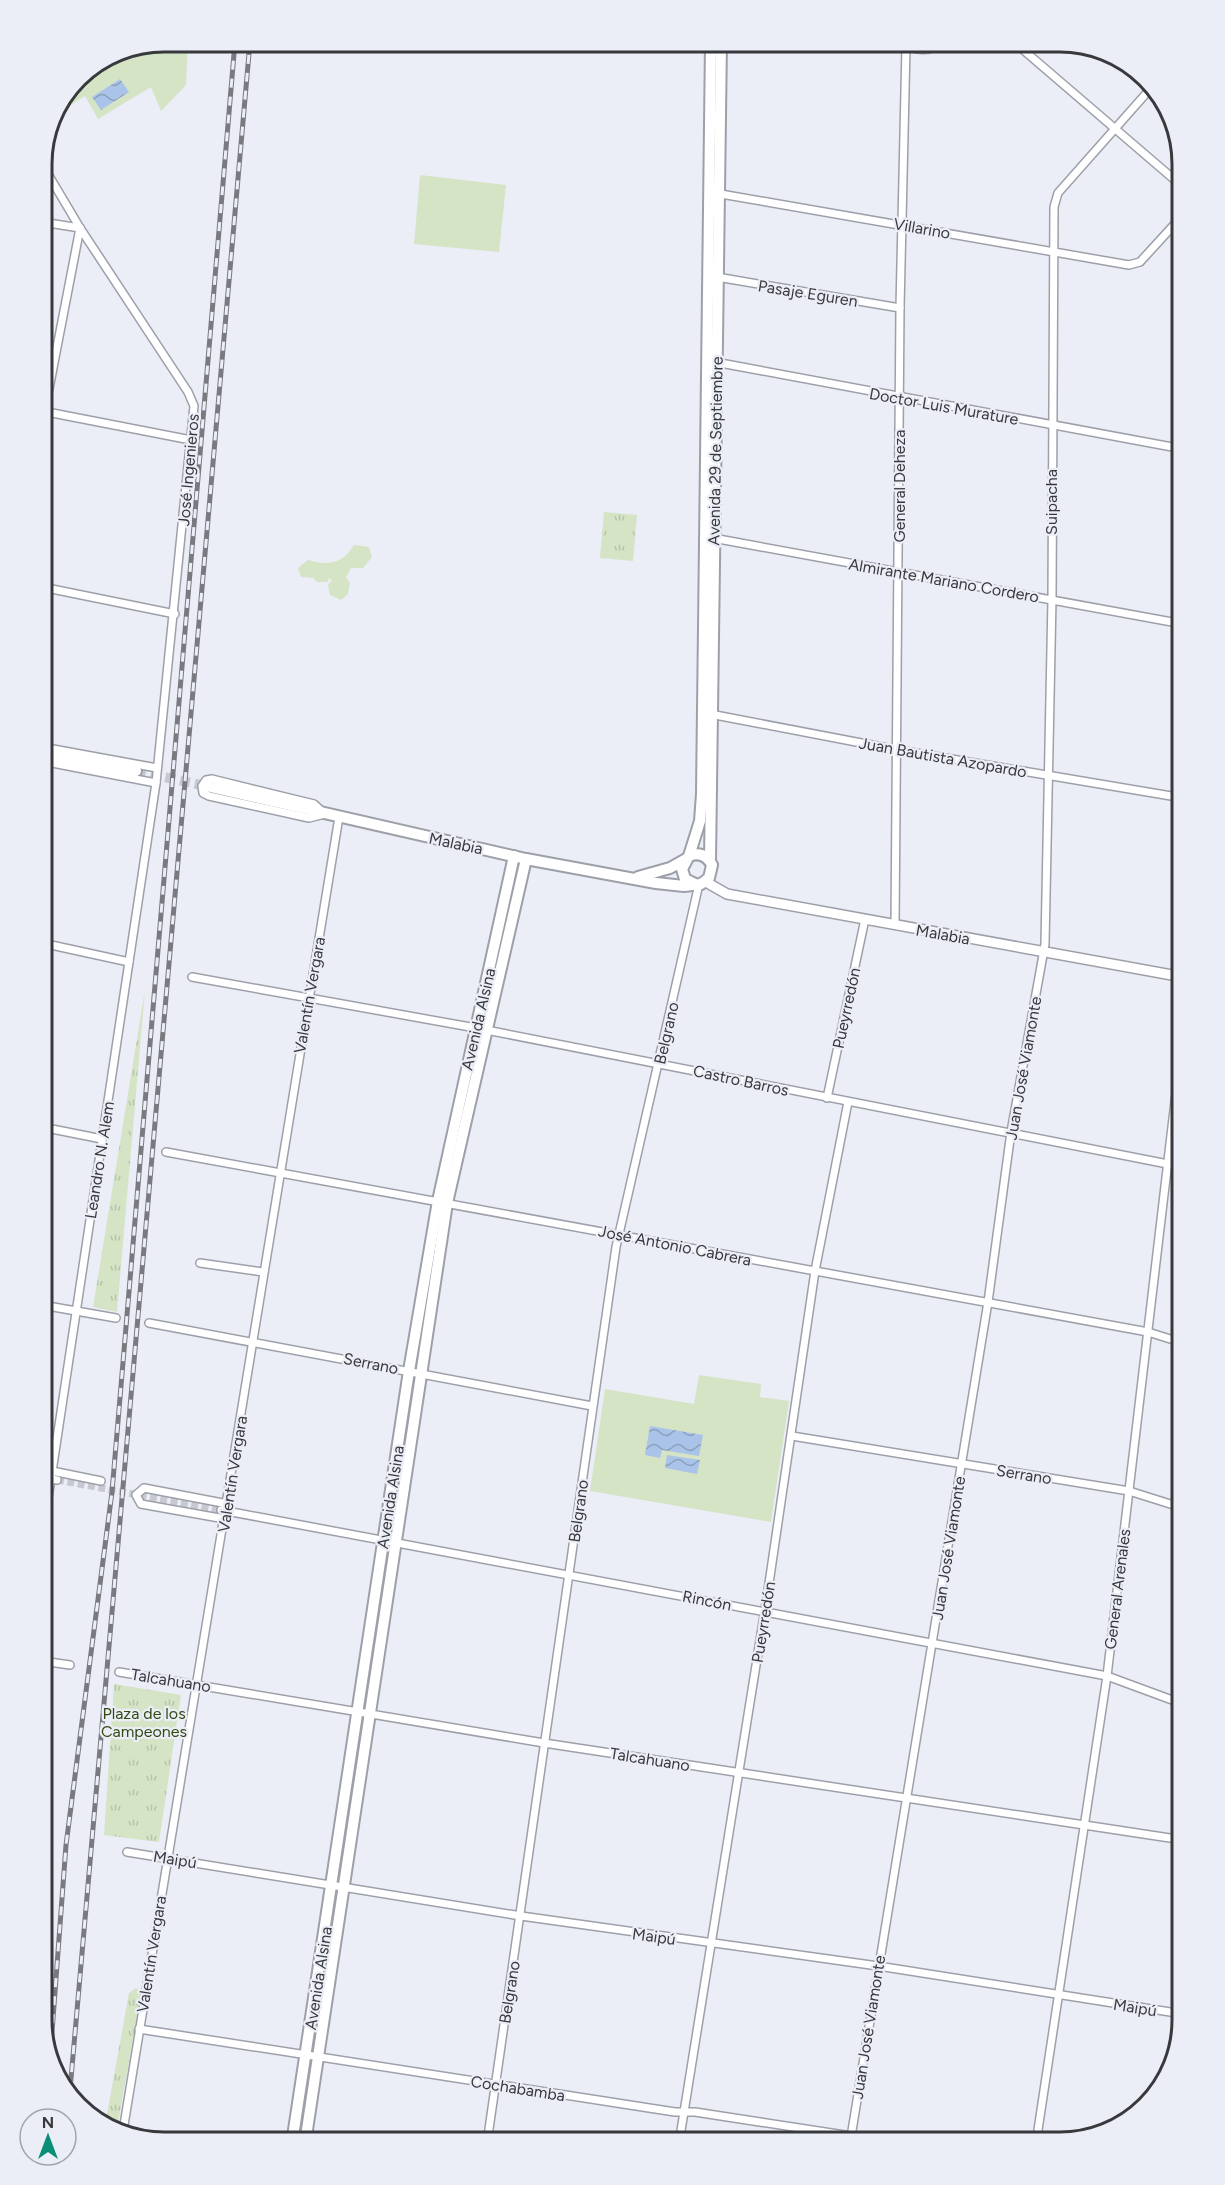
<svg xmlns="http://www.w3.org/2000/svg" width="1225" height="2185" viewBox="0 0 1225 2185" font-family="Figtree,sans-serif">
<style>
.grass{fill:#d5e4c5}
.park{fill:url(#park-tufts)}
.water{fill:url(#water-waves)}
.lines{fill:none;stroke-linecap:round;stroke-linejoin:round}
.minor-tunnel{stroke:#c7c9d2;stroke-width:7;stroke-dasharray:7 3.5;stroke-linecap:butt}
.secondary-tunnel{stroke:#c7c9d2;stroke-width:10;stroke-dasharray:10 5;stroke-linecap:butt}
.minor-casing{stroke:#9ea0a9;stroke-width:10}
.tertiary-casing{stroke:#9ea0a9;stroke-width:12}
.secondary-casing{stroke:#9ea0a9;stroke-width:14}
.minor{stroke:#fff;stroke-width:7}
.tertiary{stroke:#fff;stroke-width:9}
.secondary{stroke:#fff;stroke-width:10}
.rail-casing{stroke:#797a80;stroke-width:5}
.rail{stroke:#ebedf7;stroke-width:3;stroke-dasharray:9;stroke-linecap:butt}
.labels{text-anchor:middle;stroke-width:4.5;stroke-linejoin:round;paint-order:stroke}
.street-label{font-size:16px;fill:#38393c;stroke:#ebedf7}
.park-label{font-size:16px;fill:#324a0f;stroke:#ebedf7}
.rim{fill:none;stroke:#38393c;stroke-width:3}
</style>
<defs>
<pattern id="park-tufts" width="24" height="20" patternUnits="userSpaceOnUse" patternTransform="scale(1.5)"><rect width="24" height="20" fill="#d5e4c5"/><path d="M3 7l-1-3M5 7V3M7 7l1-3M15 17l-1-3M17 17v-4M19 17l1-3" fill="none" stroke="#b8c4aa"/></pattern>
<pattern id="water-waves" width="16" height="10" patternUnits="userSpaceOnUse" patternTransform="scale(1.5)"><rect width="16" height="10" fill="#a9c4e8"/><path d="M0 5q4-4 8 0t8 0" fill="none" stroke="#8ba0bd"/></pattern>
</defs>
<rect width="100%" height="100%" fill="#ebedf7"/>
<g class="grass">
<polygon points="165,42 188,42 186,85 161,111 151,87 98,119 85,96 52,117 78,78 118,51"/>
<polygon points="420,175 506,185 499,252 414,244"/>
<path d="M354 545 369 547 372 557 363 568H351L346 577 350 583 348 594 341 600 330 595 328 585 332 580 329 578 328 582H317L313 578 301 577 298 568 308 560C327 566 343 564 354 545Z"/>
<polygon points="699,1375 761,1384 760,1397 789,1401 771,1522 590,1491 605,1389 694,1404"/>
</g>
<g class="park">
<polygon points="604,512 637,515 633,561 600,558"/>
<polygon points="145,990 117,1312 93,1307"/>
<polygon points="114,1684 181,1695 159,1842 104,1835"/>
<polygon points="136,1988 141,1993 117,2129 105,2125 129,1993"/>
</g>
<g class="water">
<polygon points="120,79 129,92 101,110 92,97"/>
<polygon points="650,1426 703,1435 699,1456 662,1450 660,1458 645,1455"/>
<polygon points="667,1455 700,1460 697,1474 665,1468"/>
</g>
<g class="lines">
<polyline class="minor-tunnel" points="57,1480 221,1510"/>
<polyline class="secondary-tunnel" points="136,771 206,786"/>
<g class="minor-casing">
<g id="minor">
<path d="M900 42C915 52 930 52 946 42"/>
<polyline points="1014,42 1183,187"/>
<polyline points="715,193 1129,265 1140,262 1183,215"/>
<polyline points="42,222 80,228"/>
<polyline points="717,277 900,308"/>
<polyline points="715,362 1183,449"/>
<polyline points="42,411 191,440"/>
<polyline points="42,425 80,228"/>
<polyline points="713,538 1183,624"/>
<polyline points="42,587 175,614"/>
<polyline points="710,714 898,750 1183,798"/>
<polyline points="42,747 157,768"/>
<polyline points="42,761 156,783"/>
<polygon points="212,779 314,804 325,814 309,818 209,796 203,793 202,786 206,780"/>
<polyline points="895,925 900,308 906,47"/>
<polyline points="42,943 129,962"/>
<polyline points="192,977 476,1028 1183,1167"/>
<polyline points="827,1098 865,919"/>
<polyline points="42,1127 102,1139"/>
<polyline points="166,1152 1148,1332 1183,1343"/>
<polyline points="200,1263 263,1272"/>
<polyline points="42,1305 116,1318"/>
<polyline points="149,1323 592,1406"/>
<polyline points="792,1436 1129,1491 1183,1508"/>
<polyline points="52,1471 101,1481"/>
<polyline points="42,1477 57,1480"/>
<polyline points="221,1510 1107,1676 1183,1704"/>
<polyline points="225,1519 141,1504 136,1495 144,1488 228,1504"/>
<polyline points="42,1538 156,783 194,406 188,392 80,228 42,164"/>
<polyline points="42,1661 70,1665"/>
<polyline points="119,1672 544,1743 1183,1840"/>
<polyline points="127,1852 521,1916 878,1966 1183,2014"/>
<polyline points="139,2029 675,2112 695,2112 897,2143"/>
<polyline points="123,2131 339,817"/>
<polyline points="487,2143 616,1247 699,884"/>
<polyline points="679,2143 767,1597 815,1271 848,1102"/>
<polyline points="850,2143 988,1302 1011,1132 1045,944 1052,599 1054,207 1058,193 1151,88"/>
<polyline points="1036,2143 1107,1676 1183,1034"/>
</g>
</g>
<g class="tertiary-casing">
<polyline id="tertiary" points="706,882 727,894 1183,977"/>
</g>
<g class="secondary-casing">
<g id="secondary">
<polyline points="42,754 136,771"/>
<path d="M206 786 526 859 656 883 684 886 701 884 709 878 712 865C707 855 699 852 689 856L682 869 685 879 695 884"/>
<polyline points="689,856 700,821 702,794 711,42"/>
<polyline points="710,861 721,42"/>
<polyline points="638,877 670,868 686,859"/>
<polyline points="292,2143 409,1371 438,1201 514,856"/>
<polyline points="305,2143 447,1203 526,859"/>
</g>
</g>
<use href="#minor" class="minor"/>
<use href="#tertiary" class="tertiary"/>
<use href="#secondary" class="secondary"/>
<g class="rail-casing">
<g id="rail">
<polyline points="50,2059 66,1845 112,1492 235,42"/>
<polyline points="70,2090 250,42"/>
</g>
</g>
<use href="#rail" class="rail"/>
</g>
<g class="labels">
<g class="street-label">
<text transform="translate(922 228) rotate(10)" y="6">Villarino</text>
<text transform="translate(808 293) rotate(9)" y="6">Pasaje Eguren</text>
<text transform="translate(944 406) rotate(10)" y="6">Doctor Luis Murature</text>
<text transform="translate(715 451) rotate(-89)" y="6">Avenida 29 de Septiembre</text>
<text transform="translate(188 470) rotate(-85)" y="6">José Ingenieros</text>
<text transform="translate(899 486) rotate(-90)" y="6">General Deheza</text>
<text transform="translate(1051 502) rotate(-90)" y="6">Suipacha</text>
<text transform="translate(944 580) rotate(10)" y="6">Almirante Mariano Cordero</text>
<text transform="translate(943 757) rotate(10)" y="6">Juan Bautista Azopardo</text>
<text transform="translate(456 843) rotate(12)" y="6">Malabia</text>
<text transform="translate(943 934) rotate(10)" y="6">Malabia</text>
<text transform="translate(309 995) rotate(-80)" y="6">Valentín Vergara</text>
<text transform="translate(846 1008) rotate(-78)" y="6">Pueyrredón</text>
<text transform="translate(478 1019) rotate(-77)" y="6">Avenida Alsina</text>
<text transform="translate(666 1033) rotate(-77)" y="6">Belgrano</text>
<text transform="translate(1023 1068) rotate(-80)" y="6">Juan José Viamonte</text>
<text transform="translate(741 1080) rotate(12)" y="6">Castro Barros</text>
<text transform="translate(99 1160) rotate(-81)" y="6">Leandro N. Alem</text>
<text transform="translate(675 1245) rotate(11)" y="6">José Antonio Cabrera</text>
<text transform="translate(371 1363) rotate(11)" y="6">Serrano</text>
<text transform="translate(232 1474) rotate(-81)" y="6">Valentín Vergara</text>
<text transform="translate(1024 1474) rotate(9)" y="6">Serrano</text>
<text transform="translate(390 1497) rotate(-81)" y="6">Avenida Alsina</text>
<text transform="translate(578 1511) rotate(-82)" y="6">Belgrano</text>
<text transform="translate(948 1548) rotate(-81)" y="6">Juan José Viamonte</text>
<text transform="translate(1117 1589) rotate(-83)" y="6">General Arenales</text>
<text transform="translate(707 1600) rotate(11)" y="6">Rincón</text>
<text transform="translate(763 1622) rotate(-81)" y="6">Pueyrredón</text>
<text transform="translate(171 1680) rotate(9)" y="6">Talcahuano</text>
<text transform="translate(650 1759) rotate(9)" y="6">Talcahuano</text>
<text transform="translate(175 1859) rotate(9)" y="6">Maipú</text>
<text transform="translate(654 1936) rotate(8)" y="6">Maipú</text>
<text transform="translate(151 1954) rotate(-81)" y="6">Valentín Vergara</text>
<text transform="translate(318 1978) rotate(-81)" y="6">Avenida Alsina</text>
<text transform="translate(509 1992) rotate(-81)" y="6">Belgrano</text>
<text transform="translate(1135 2007) rotate(9)" y="6">Maipú</text>
<text transform="translate(868 2027) rotate(-81)" y="6">Juan José Viamonte</text>
<text transform="translate(518 2088) rotate(9)" y="6">Cochabamba</text>
</g>
<g class="park-label">
<text x="144" y="1719">Plaza de los<tspan x="144" dy="18">Campeones</tspan></text>
</g>
</g>
<path d="M0 0H1225V2185H0ZM164 52H1060A112 112 0 0 1 1172 164V2020A112 112 0 0 1 1060 2132H164A112 112 0 0 1 52 2020V164A112 112 0 0 1 164 52Z" fill="#ebedf7" fill-rule="evenodd"/>
<path class="rim" d="M164 52H1060A112 112 0 0 1 1172 164V2020A112 112 0 0 1 1060 2132H164A112 112 0 0 1 52 2020V164A112 112 0 0 1 164 52Z"/>
<g transform="translate(48 2137)"><circle r="28" fill="#ebedf7" stroke="#a3a5ac" stroke-width="1.5"/>
<path d="M0-4.5L10 22L0 15L-10 22Z" fill="#088f76"/>
<text y="-9" font-size="16" font-weight="bold" text-anchor="middle" fill="#38393c">N</text>
</g>
</svg>
